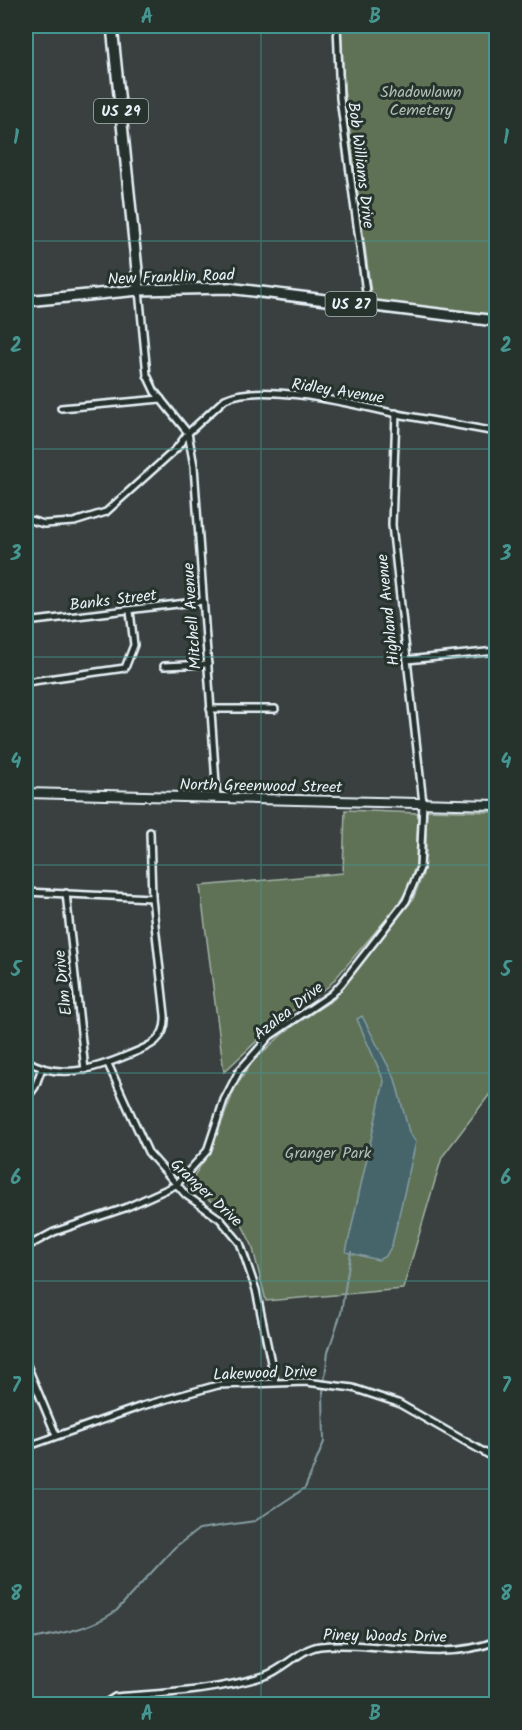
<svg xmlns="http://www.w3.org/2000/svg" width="522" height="1730" viewBox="0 0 522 1730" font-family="Kalam,sans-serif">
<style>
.green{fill:#5e7256;stroke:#a3b2a7;stroke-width:1.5}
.water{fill:#45656b;stroke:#869da3;stroke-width:1.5}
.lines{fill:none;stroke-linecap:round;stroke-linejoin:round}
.stream{stroke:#869da3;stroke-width:2}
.minor-casing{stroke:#e8f1f8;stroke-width:10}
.secondary-casing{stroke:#e8f1f8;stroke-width:12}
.primary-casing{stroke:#e8f1f8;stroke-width:14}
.trunk-casing{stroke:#e8f1f8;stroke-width:14}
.minor{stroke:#26332d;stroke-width:5}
.secondary{stroke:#26332d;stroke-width:8}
.primary{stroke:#26332d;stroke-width:9}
.trunk{stroke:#26332d;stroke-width:9}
.grid{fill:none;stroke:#459590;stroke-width:1.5;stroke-opacity:0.55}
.labels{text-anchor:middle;stroke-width:6;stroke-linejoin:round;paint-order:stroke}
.shield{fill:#26332d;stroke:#aeb8bb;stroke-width:1.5}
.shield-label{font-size:15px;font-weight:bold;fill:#e8f1f8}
.park-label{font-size:16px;fill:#b1beb7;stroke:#26332d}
.street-label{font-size:16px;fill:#e8f1f8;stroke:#26332d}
.neatline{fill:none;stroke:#459590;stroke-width:2}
.grid-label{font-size:20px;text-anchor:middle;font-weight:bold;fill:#459590}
</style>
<rect width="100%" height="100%" fill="#39403f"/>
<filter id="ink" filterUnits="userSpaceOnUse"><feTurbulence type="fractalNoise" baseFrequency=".0167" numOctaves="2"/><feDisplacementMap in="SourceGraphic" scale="12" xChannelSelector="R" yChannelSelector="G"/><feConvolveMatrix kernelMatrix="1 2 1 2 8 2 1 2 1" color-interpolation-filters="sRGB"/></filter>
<g filter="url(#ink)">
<g class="green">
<polygon points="341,26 496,26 496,316 372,300 344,89"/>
<polygon points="345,810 418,813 416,865 406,892 394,910 329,986 279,1020 224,1072 200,886 343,873"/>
<polygon points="426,810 496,812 496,1086 442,1157 403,1289 266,1301 252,1245 241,1223 188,1185 212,1148 235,1088 252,1062 287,1030 334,999 413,899 423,874 426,853"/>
</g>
<polygon class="water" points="362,1016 395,1079 409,1132 416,1142 392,1245 386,1256 378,1260 346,1252 384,1081 357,1019"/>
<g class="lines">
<path class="stream" d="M26 1640C58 1634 89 1630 116 1611L175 1547 199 1529 255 1521 305 1488 324 1442 323 1392 328 1352 341 1313 351 1252"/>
<g class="minor-casing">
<g id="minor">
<polyline points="337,26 340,98 368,307"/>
<polyline points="139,290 147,375 155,392 188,433 194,466 217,798"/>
<polyline points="61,408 161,399"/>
<path d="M26 519 44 524 74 522 106 512 176 449 188 433 225 399C262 381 356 405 397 414 430 420 463 426 496 432"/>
<polyline points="26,622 203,601"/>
<polyline points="407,660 496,651"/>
<polyline points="164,666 208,664"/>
<polyline points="26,682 125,668 134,645 130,611"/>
<polyline points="210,709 275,709"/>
<polyline points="26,892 152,898"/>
<polyline points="66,893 85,1070"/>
<path d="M26 1060C58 1081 95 1069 128 1055 148 1047 167 1041 165 1015L152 898 150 832"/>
<polyline points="108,1064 148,1152 186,1195 220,1219 240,1243 256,1290 275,1382"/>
<polyline points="26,1099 35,1087 42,1068"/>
<polyline points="26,1247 54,1232 125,1208 176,1185 207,1151 224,1100 239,1071 270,1036 332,994 342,983 406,901 420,868 423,803 392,525 396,413"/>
<polyline points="496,1305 496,1321"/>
<polyline points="26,1363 56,1435"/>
<polyline points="26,1447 142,1406 218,1385 306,1382 353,1388 398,1403 496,1459"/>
<path d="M104 1704 115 1697C166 1693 216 1691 264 1676 284 1670 299 1649 320 1646 379 1640 439 1664 496 1641"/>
</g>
</g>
<g class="secondary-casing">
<polyline id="secondary" points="26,793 496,805"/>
</g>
<g class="primary-casing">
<polyline id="primary" points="112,26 139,290"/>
</g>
<g class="trunk-casing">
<polyline id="trunk" points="26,301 139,290 228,288 496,321"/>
</g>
<use href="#minor" class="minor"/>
<use href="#secondary" class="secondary"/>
<use href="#primary" class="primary"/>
<use href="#trunk" class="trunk"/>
</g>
</g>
<path class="grid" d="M261 26V1704M26 241H496M26 449H496M26 657H496M26 865H496M26 1073H496M26 1281H496M26 1489H496"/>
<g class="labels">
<g class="shield">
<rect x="94" y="99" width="54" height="24" rx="4.5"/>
<rect x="325.5" y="292" width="51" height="24" rx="4.5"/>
</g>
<g class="shield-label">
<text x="121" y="116">US 29</text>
<text x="351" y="309">US 27</text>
</g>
<g class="park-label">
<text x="421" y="97">Shadowlawn<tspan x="421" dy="18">Cemetery</tspan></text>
<text x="328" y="1158">Granger Park</text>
</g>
<g class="street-label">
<text transform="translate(362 165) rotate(83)" y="6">Bob Williams Drive</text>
<text transform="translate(171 276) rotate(-2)" y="6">New Franklin Road</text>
<text transform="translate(338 390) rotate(9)" y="6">Ridley Avenue</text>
<text transform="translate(113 599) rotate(-7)" y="6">Banks Street</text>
<text transform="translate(387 610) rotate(-96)" y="6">Highland Avenue</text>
<text transform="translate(191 616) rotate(-94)" y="6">Mitchell Avenue</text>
<text transform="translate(261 785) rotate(1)" y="6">North Greenwood Street</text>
<text transform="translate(62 983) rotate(-96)" y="6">Elm Drive</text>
<text transform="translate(288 1010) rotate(-38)" y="6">Azalea Drive</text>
<text transform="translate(207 1192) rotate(43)" y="6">Granger Drive</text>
<text transform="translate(265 1372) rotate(-2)" y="6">Lakewood Drive</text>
<text transform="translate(385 1635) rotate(1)" y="6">Piney Woods Drive</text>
</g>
</g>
<rect width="522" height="1730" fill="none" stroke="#26332d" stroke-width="66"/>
<rect x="33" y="33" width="456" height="1664" class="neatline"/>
<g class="grid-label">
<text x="147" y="23">A</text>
<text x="375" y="23">B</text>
<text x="16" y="144">1</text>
<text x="506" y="144">1</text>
<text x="16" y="352">2</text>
<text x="506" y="352">2</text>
<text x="16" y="560">3</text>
<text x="506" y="560">3</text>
<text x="16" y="768">4</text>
<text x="506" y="768">4</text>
<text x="16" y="976">5</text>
<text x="506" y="976">5</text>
<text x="16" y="1184">6</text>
<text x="506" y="1184">6</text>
<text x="16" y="1392">7</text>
<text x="506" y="1392">7</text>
<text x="16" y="1600">8</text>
<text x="506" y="1600">8</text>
<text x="147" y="1720">A</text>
<text x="375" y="1720">B</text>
</g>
</svg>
